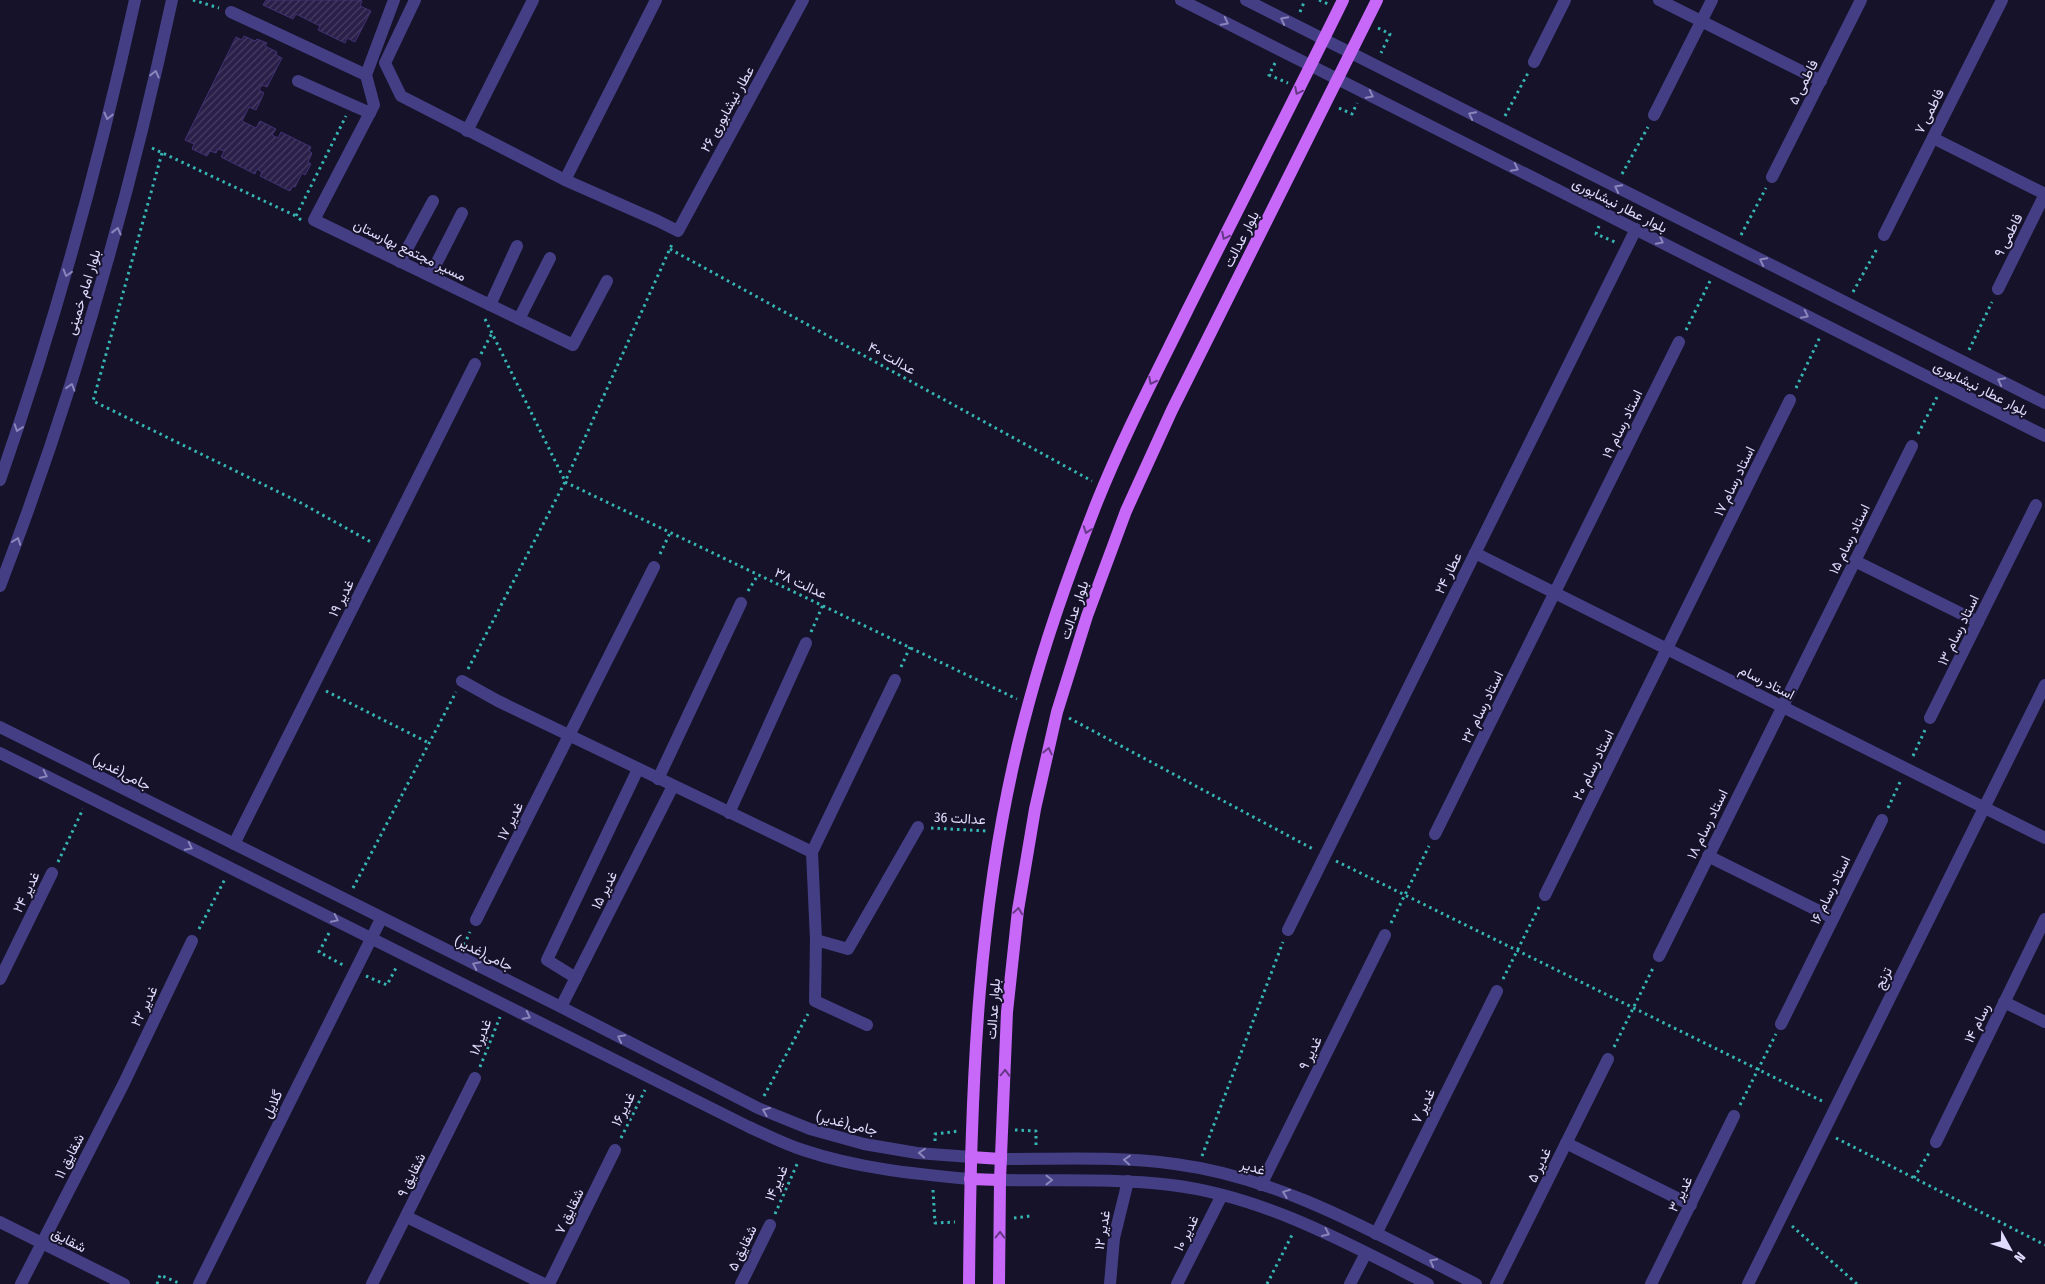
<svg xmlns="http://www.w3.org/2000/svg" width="2045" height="1284" viewBox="0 0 2045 1284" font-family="'Fira Sans Condensed',Vazirmatn,sans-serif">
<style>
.building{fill:url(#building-hatch);stroke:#413274}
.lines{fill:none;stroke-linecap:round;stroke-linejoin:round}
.path{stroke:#36b6b3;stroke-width:3;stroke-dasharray:2.5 4;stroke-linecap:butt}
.minor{stroke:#443f85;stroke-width:12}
.major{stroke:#c768f8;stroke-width:12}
.oneway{stroke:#8a85bb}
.oneway2{stroke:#663986}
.labels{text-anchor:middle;stroke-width:4;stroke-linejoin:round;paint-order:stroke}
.street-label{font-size:14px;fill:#e0dbfd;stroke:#161229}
</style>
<defs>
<pattern id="building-hatch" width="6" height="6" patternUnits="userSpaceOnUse" patternTransform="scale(1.25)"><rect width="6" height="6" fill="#291f49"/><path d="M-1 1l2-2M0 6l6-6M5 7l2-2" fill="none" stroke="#483f64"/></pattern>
</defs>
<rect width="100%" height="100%" fill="#161229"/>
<g class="building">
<polygon points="266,0 359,0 362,1 360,6 371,11 355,42 347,38 345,43 318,30 320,26 296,14 293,19 263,5"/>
<polygon points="244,36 255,41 257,39 267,43 265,46 277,52 276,55 282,58 267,87 262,85 259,90 264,93 256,110 249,107 242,121 256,128 260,121 276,129 272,135 278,138 281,132 311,147 309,151 312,153 308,162 311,164 305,175 302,173 295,187 293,186 290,191 260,176 262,172 257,169 255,174 221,157 224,151 218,149 216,153 210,151 207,156 192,149 194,144 185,140 236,37 242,40"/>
</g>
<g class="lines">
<g class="path">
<polyline points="193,0 219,8"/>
<polyline points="1319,0 1328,4"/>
<polyline points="1300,12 1305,0"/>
<polyline points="1378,28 1390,34 1381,53"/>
<polyline points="1275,63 1269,75 1288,83"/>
<polyline points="1339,108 1352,114 1357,103"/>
<polyline points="1505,116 1528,73"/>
<polyline points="152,148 296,216"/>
<polyline points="162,153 93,401 301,503 371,542"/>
<polyline points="1622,174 1648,127"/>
<polyline points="301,220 296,216 346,116"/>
<polyline points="1599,226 1596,234 1615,242"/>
<polyline points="1741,235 1766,188"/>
<polyline points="670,249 1092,481"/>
<polyline points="1853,292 1878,247"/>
<polyline points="485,319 565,481"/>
<polyline points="1686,330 1710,281"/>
<polyline points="1969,350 1992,302"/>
<polyline points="481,354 492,333"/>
<polyline points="1796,388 1820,337"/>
<polyline points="1918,434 1937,397"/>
<polyline points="565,482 1017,699"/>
<polyline points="660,554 670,533"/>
<polyline points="748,591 758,575"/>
<polyline points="811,632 823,605"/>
<polyline points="901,667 910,647"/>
<polyline points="468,669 565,482 673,242"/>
<polyline points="326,691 429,743"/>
<polyline points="1069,718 1313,849"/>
<polyline points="1913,756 1925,730"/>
<polyline points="1888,808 1901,780"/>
<polyline points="931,828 987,831"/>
<polyline points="1336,861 1824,1102"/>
<polyline points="58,862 83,809"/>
<polyline points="353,888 456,692"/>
<polyline points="1391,923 1429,846"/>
<polyline points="199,929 225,879"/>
<polyline points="329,933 319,952 343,965"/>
<polyline points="464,945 470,932"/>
<polyline points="366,976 387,985 397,966"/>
<polyline points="1503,979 1539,907"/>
<polyline points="1614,1047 1653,968"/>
<polyline points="480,1067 500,1017"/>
<polyline points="764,1096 808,1014"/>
<polyline points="1740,1105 1776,1034"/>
<polyline points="1015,1130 1036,1131 1036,1146"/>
<polyline points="621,1138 645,1090"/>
<polyline points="1836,1138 2045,1245"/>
<polyline points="935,1141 935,1134 959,1131"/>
<polyline points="1202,1156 1283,942"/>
<polyline points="1914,1178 1929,1153"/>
<polyline points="933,1190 935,1223 955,1222"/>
<polyline points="775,1214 798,1162"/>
<polyline points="1014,1218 1030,1216"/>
<polyline points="1792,1226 1857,1284"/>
<polyline points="157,1284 160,1275 181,1284"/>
<polyline points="1267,1284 1293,1233"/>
</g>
<g class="minor">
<polyline points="415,0 385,63 401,96 565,180 658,221 678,231 803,0"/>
<polyline points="1181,0 2045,436"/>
<polyline points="1246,0 2045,403"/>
<polyline points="1659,0 1821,81"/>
<polyline points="231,12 366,75"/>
<polyline points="1534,62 1565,0"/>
<polyline points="366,75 374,105 314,220 573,345 607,281"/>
<polyline points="366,75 394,0"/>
<polyline points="298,81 370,113"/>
<polyline points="1654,115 1712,0"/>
<polyline points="467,131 533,0"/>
<polyline points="1933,138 2045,194"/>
<polyline points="1772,177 1861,0"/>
<polyline points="565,180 656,0"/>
<polyline points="1884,235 2002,0"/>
<polyline points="400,262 433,201"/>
<polyline points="430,276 462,213"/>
<polyline points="1998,289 2045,194"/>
<polyline points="490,305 517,246"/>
<polyline points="519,319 550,258"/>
<path d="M0 480C55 323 99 163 135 0"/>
<polyline points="1475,553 2045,838"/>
<polyline points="1855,561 1978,622"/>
<path d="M0 586C73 396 129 200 172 0"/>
<polyline points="462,681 498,701 812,852 895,680"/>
<polyline points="1930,718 2036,505"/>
<polyline points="0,727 561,1007 758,1108 810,1129 864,1144 917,1153 971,1157"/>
<path d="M0 753 749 1127C767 1135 784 1144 803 1150 856 1168 914 1174 970 1179"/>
<polyline points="658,779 741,603"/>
<polyline points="729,813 806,643"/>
<polyline points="1435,834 1679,342"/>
<polyline points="234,844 475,364"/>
<polyline points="812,852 816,940 815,1001 867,1025"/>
<polyline points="1708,856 1833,918"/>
<polyline points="1545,895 1790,400"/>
<polyline points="476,920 654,567"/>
<polyline points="1288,930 1636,229"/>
<polyline points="816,940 848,949 918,827"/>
<polyline points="1659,956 1912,446"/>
<polyline points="576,978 547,960 638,769"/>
<polyline points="0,979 52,873"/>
<polyline points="2004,1002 2045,1022"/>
<polyline points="561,1007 673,786"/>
<polyline points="1781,1024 1882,820"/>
<polyline points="1936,1142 2045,919"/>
<polyline points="1566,1143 1691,1205"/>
<path d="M1001 1159C1059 1159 1118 1156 1175 1164 1283 1178 1380 1236 1476 1284"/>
<path d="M1000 1180C1057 1181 1114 1178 1171 1185 1263 1196 1347 1243 1428 1284"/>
<polyline points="1261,1185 1385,935"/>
<polyline points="407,1217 544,1284"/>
<polyline points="0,1222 124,1284"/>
<polyline points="1376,1234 1497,991"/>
<polyline points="21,1284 124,1083 192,941"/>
<polyline points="199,1284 381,919"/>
<polyline points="372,1284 475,1078"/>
<polyline points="549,1284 615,1150"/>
<polyline points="741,1284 770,1225"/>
<polyline points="1110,1284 1114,1238 1128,1181"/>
<polyline points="1177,1284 1222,1195"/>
<polyline points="1350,1284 1366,1253"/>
<polyline points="1496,1284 1608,1059"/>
<polyline points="1651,1284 1734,1116"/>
<polyline points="1748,1284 2045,685"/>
</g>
<g class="major">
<polyline points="971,1157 1001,1159"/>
<polyline points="970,1179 1000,1180"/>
<path d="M969 1284C971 1089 976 892 1029 702 1047 635 1071 568 1097 502 1123 437 1156 374 1187 311 1239 207 1292 104 1343 0"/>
<polyline points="999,1284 1000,1180 1007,1012 1018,910 1035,809 1057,712 1087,616 1126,511 1172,410 1377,0"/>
</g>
</g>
<defs><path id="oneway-chevron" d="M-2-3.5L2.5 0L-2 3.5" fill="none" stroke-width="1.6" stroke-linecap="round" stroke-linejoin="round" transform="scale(1.25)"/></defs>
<g class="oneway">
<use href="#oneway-chevron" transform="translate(1284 20) rotate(-153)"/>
<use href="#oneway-chevron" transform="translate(1225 22) rotate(27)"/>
<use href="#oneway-chevron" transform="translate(155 74) rotate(-76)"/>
<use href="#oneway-chevron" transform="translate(1370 95) rotate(27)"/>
<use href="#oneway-chevron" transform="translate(1472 115) rotate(-153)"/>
<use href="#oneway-chevron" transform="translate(108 116) rotate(104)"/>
<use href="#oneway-chevron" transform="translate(1515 168) rotate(27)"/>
<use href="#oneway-chevron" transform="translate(1618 188) rotate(-153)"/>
<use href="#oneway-chevron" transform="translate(117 231) rotate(-76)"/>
<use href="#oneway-chevron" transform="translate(1660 241) rotate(27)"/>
<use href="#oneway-chevron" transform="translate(1763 261) rotate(-153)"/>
<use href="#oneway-chevron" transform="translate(67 273) rotate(107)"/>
<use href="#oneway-chevron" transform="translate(1805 315) rotate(27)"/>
<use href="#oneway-chevron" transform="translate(2001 381) rotate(-153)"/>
<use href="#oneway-chevron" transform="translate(71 387) rotate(-73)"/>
<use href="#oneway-chevron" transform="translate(18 428) rotate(109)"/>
<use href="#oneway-chevron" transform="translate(17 541) rotate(-70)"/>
<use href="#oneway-chevron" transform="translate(44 775) rotate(26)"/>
<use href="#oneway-chevron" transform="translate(189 847) rotate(26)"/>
<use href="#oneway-chevron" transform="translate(335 919) rotate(26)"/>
<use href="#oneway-chevron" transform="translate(476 965) rotate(-154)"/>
<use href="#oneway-chevron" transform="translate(527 1016) rotate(27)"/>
<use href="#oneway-chevron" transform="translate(621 1038) rotate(-153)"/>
<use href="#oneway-chevron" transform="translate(766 1111) rotate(-157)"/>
<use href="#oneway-chevron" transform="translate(922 1153) rotate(-175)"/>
<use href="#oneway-chevron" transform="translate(1127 1160) rotate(-176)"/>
<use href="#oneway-chevron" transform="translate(1049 1180)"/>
<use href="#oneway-chevron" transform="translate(1286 1193) rotate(-159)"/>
<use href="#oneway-chevron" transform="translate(1326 1233) rotate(24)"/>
<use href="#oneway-chevron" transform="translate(1433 1262) rotate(-153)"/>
</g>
<g class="oneway2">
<use href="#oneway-chevron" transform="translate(1298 91) rotate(117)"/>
<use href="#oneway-chevron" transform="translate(1225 236) rotate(117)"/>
<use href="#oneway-chevron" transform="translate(1152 381) rotate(117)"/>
<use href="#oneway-chevron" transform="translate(1087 530) rotate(110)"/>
<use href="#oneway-chevron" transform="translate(1048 751) rotate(-77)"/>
<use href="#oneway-chevron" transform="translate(1018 911) rotate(-82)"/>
<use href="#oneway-chevron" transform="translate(1005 1073) rotate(-88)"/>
<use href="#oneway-chevron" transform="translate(1000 1235) rotate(-89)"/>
</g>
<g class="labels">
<g class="street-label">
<text transform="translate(1803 82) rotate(-63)" y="5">فاطمی ۵</text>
<text transform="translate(727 109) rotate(-61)" y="5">عطار نیشابوری ۲۶</text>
<text transform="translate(1929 111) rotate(-63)" y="5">فاطمی ۷</text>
<text transform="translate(1620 205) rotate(27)" y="5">بلوار عطار نیشابوری</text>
<text transform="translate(2008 235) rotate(-63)" y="5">فاطمی ۹</text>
<text transform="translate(1241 239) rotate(-63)" y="5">بلوار عدالت</text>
<text transform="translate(410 250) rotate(26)" y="5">مسیر مجتمع بهارستان</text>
<text transform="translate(83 292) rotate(-73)" y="5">بلوار امام خمینی</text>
<text transform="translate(892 358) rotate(29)" y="5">عدالت ۴۰</text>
<text transform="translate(1981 388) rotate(27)" y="5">بلوار عطار نیشابوری</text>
<text transform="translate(1622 424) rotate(-64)" y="5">استاد رسام ۱۹</text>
<text transform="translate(1734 481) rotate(-64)" y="5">استاد رسام ۱۷</text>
<text transform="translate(1849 539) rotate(-64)" y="5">استاد رسام ۱۵</text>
<text transform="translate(1448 573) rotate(-64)" y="5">عطار ۲۴</text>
<text transform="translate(801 583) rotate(25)" y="5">عدالت ۳۸</text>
<text transform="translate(341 598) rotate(-63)" y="5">غدیر ۱۹</text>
<text transform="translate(1074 610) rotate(-71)" y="5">بلوار عدالت</text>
<text transform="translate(1958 630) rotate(-64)" y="5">استاد رسام ۱۳</text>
<text transform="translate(1767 682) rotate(27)" y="5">استاد رسام</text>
<text transform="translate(1482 707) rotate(-64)" y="5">استاد رسام ۲۲</text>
<text transform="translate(1593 765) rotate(-64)" y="5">استاد رسام ۲۰</text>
<text transform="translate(122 772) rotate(27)" y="5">جامی(غدیر)</text>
<text transform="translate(960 818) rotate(3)" y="5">عدالت 36</text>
<text transform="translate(510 821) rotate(-63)" y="5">غدیر ۱۷</text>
<text transform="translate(1707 824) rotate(-64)" y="5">استاد رسام ۱۸</text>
<text transform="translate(604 890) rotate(-63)" y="5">غدیر ۱۵</text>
<text transform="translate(1830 890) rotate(-64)" y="5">استاد رسام ۱۶</text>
<text transform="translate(26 892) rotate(-64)" y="5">غدیر ۲۴</text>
<text transform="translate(484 953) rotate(26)" y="5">جامی(غدیر)</text>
<text transform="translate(1883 978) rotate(-64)" y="5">ترنج</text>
<text transform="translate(144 1006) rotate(-64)" y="5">غدیر ۲۲</text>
<text transform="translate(993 1009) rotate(-86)" y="5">بلوار عدالت</text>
<text transform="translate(1977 1023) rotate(-64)" y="5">رسام ۱۴</text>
<text transform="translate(480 1037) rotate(-68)" y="5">غدیر۱۸</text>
<text transform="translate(1310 1053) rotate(-64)" y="5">غدیر ۹</text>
<text transform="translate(272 1104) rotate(-64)" y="5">گلایل</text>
<text transform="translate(1423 1106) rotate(-64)" y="5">غدیر ۷</text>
<text transform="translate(623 1109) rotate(-63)" y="5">غدیر۱۶</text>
<text transform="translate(847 1123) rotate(14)" y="5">جامی(غدیر)</text>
<text transform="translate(69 1156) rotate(-63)" y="5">شقایق ۱۱</text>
<text transform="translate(1539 1165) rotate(-64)" y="5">غدیر ۵</text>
<text transform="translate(1253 1167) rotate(17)" y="5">غدیر</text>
<text transform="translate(411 1175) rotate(-64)" y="5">شقایق ۹</text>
<text transform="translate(776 1183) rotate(-66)" y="5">غدیر۱۴</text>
<text transform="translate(1680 1194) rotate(-64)" y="5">غدیر ۳</text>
<text transform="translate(569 1211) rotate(-64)" y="5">شقایق ۷</text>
<text transform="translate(1102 1230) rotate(-80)" y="5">غدیر ۱۲</text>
<text transform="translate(1186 1233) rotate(-63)" y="5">غدیر ۱۰</text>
<text transform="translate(69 1240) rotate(27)" y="5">شقایق</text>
<text transform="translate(742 1248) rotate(-64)" y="5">شقایق ۵</text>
</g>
</g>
<g transform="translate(2010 1249) rotate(130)" stroke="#161229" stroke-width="4" paint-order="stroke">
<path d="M0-4L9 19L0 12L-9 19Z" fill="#e0dbfd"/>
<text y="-8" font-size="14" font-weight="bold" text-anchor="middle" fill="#e0dbfd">N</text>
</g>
</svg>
